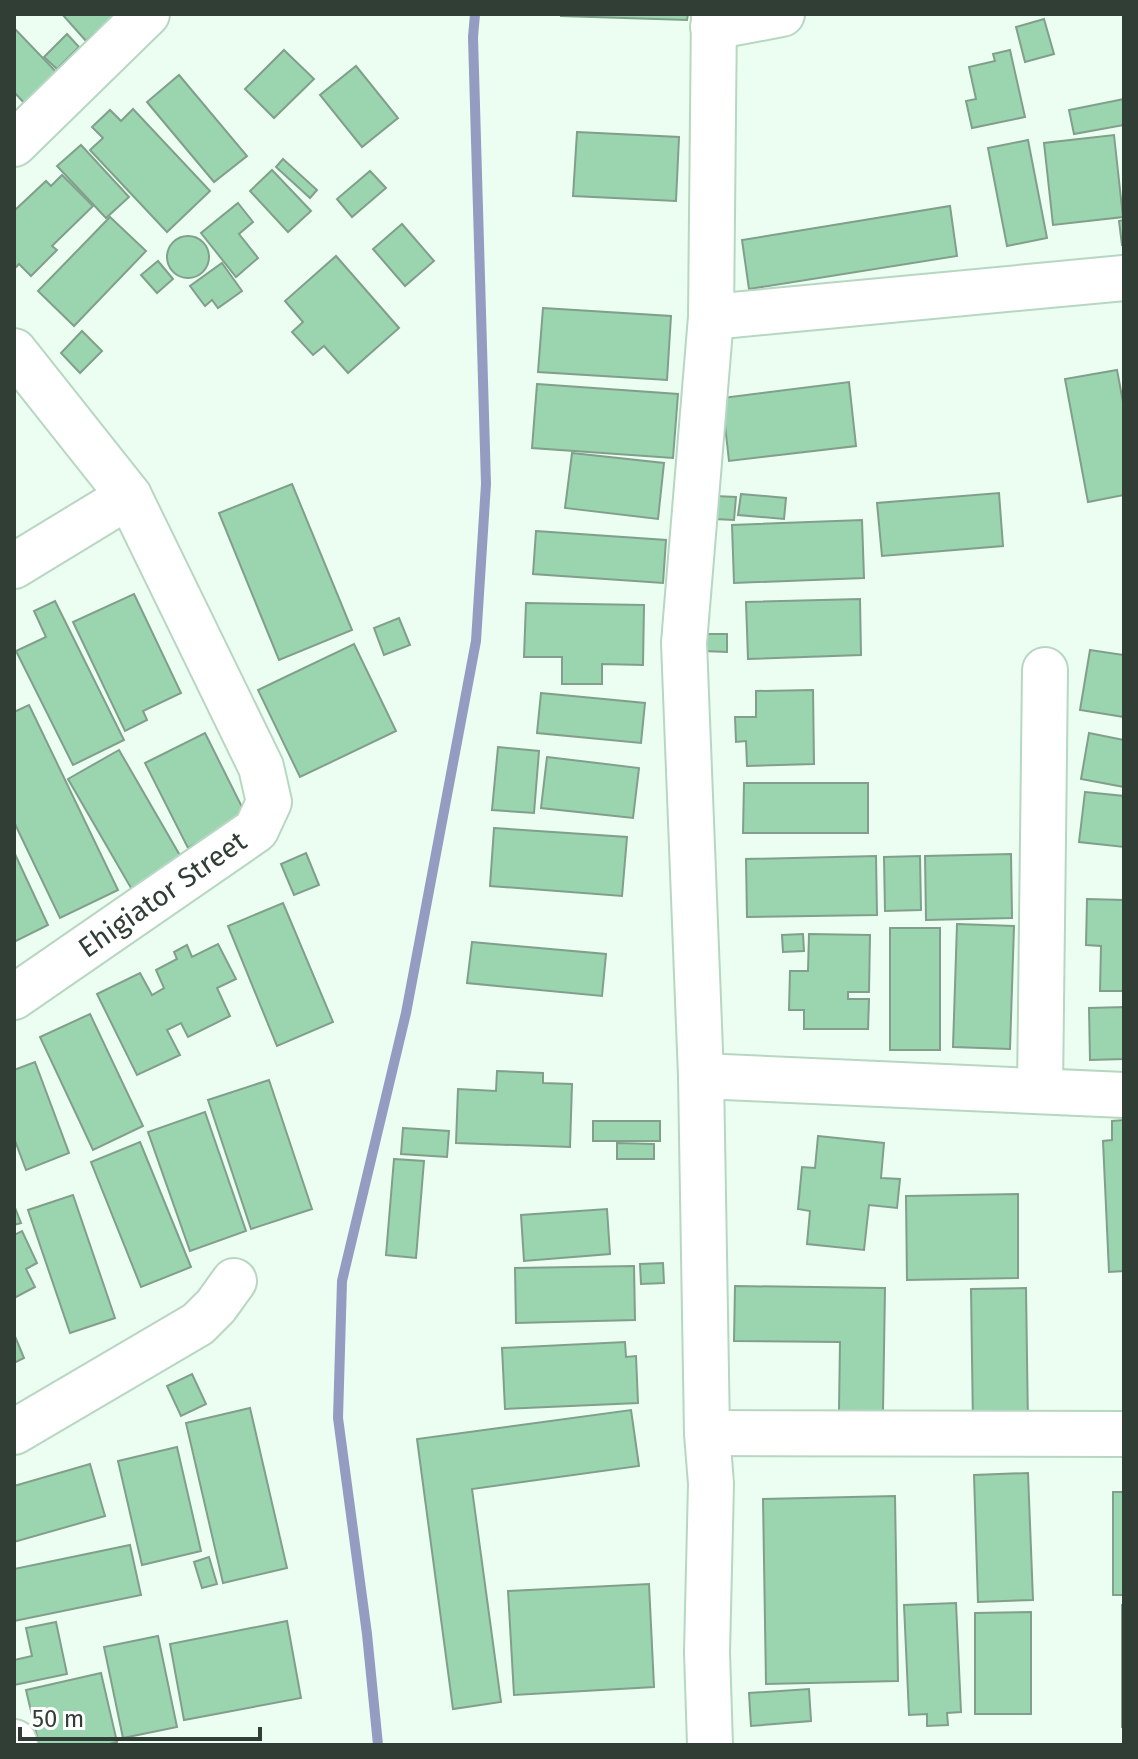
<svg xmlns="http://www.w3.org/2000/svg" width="1138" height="1759" viewBox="0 0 1138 1759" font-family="'Fira Sans',sans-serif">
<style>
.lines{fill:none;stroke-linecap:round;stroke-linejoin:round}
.stream{stroke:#949cc2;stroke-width:10}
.building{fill:#9ad5af;stroke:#819f8b;stroke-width:2}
.minor-casing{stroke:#b7d7c2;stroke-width:48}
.minor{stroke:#fff;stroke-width:44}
.labels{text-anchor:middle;stroke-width:6;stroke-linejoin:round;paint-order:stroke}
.street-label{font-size:28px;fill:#313e35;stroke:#fff}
</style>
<rect width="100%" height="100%" fill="#ebfef1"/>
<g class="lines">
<polyline class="stream" points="378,1745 367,1634 338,1418 342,1281 406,1013 476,641 486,484 473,37 475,14"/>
</g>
<g class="building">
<polygon points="62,14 116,14 86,41"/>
<polygon points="561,14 688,14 687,20 561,16"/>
<polygon points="1044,19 1054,54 1025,62 1016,27"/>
<polygon points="14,28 64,80 37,117 14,92"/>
<polygon points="67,34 79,47 57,69 44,57"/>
<polygon points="284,50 314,79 274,118 245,89"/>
<polygon points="1010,50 1025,117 972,128 966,101 976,99 969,67 995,61 993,54"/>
<polygon points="356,66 398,118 362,147 320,95"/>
<polygon points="179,75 247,156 214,182 147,102"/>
<polygon points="1124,99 1124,125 1074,134 1069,110"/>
<polygon points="133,109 210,191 167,232 90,150 103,138 92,127 110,110 121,121"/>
<polygon points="577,132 679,137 676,201 573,196"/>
<polygon points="1114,135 1123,217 1053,225 1044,143"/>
<polygon points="1028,140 1047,238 1007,246 988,148"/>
<polygon points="81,145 129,197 106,218 57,166"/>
<polygon points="283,159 317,190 310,198 276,167"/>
<polygon points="272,170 311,211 288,232 250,191"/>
<polygon points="370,171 386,188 352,217 337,199"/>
<polygon points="62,175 93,206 52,246 57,250 31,276 19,264 16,267 14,265 14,211 46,181 51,186"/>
<polygon points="238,203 253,222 239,234 258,258 236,277 201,233"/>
<polygon points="950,206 957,256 749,289 742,240"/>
<polygon points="110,217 146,251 74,326 38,291"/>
<polygon points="1124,220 1124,245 1122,245 1119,221"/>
<polygon points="402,224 434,261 405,286 373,249"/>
<circle cx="188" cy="257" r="21"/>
<polygon points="336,256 399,328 348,373 324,346 313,355 292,332 303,322 285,301"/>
<polygon points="158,261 173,279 157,293 141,275"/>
<polygon points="222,263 242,291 218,308 212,300 205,306 190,286"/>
<polygon points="543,308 671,316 667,380 538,372"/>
<polygon points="82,331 102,351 80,373 61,353"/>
<polygon points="1117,370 1124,407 1124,495 1088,502 1065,379"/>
<polygon points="849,382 856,446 729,461 722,398"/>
<polygon points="537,384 678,394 673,458 532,448"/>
<polygon points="572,453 664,463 658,519 565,508"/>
<polygon points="292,484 352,630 279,660 219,513"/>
<polygon points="999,493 1003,546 882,556 877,503"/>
<polygon points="741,494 786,498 784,519 738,515"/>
<polygon points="715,496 736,497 734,520 714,519"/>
<polygon points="862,520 864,578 734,583 732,525"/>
<polygon points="536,531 666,540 663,583 533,574"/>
<polygon points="134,594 181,693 143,711 147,720 125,731 73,622"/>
<polygon points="860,599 861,655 748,659 746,602"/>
<polygon points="55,601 124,740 73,765 16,651 46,637 34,611"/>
<polygon points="526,603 644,605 643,665 602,664 602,684 562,684 562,657 524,657"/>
<polygon points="399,618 410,645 384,655 374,628"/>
<polygon points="703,634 727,634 727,652 703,651"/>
<polygon points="354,644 396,731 300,777 258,690"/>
<polygon points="1090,650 1124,655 1124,717 1080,710"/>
<polygon points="813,690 814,764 747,766 746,741 736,742 735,717 756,717 756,691"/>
<polygon points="541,693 645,703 641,743 537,733"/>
<polygon points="29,705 118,890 60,918 14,822 14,712"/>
<polygon points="205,733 247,817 188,848 145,763"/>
<polygon points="1089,733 1124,740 1124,787 1081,779"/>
<polygon points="498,747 539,751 534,813 492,810"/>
<polygon points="119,750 182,859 131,888 68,779"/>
<polygon points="547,757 639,768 633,818 541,808"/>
<polygon points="744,783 868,783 868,833 743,833"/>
<polygon points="1085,792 1124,796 1124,847 1079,842"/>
<polygon points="494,828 627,837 622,896 490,886"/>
<polygon points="14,852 48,925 14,942"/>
<polygon points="306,853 319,885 294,895 281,864"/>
<polygon points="1011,854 1012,918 926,920 925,856"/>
<polygon points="876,856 877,915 747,917 746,859"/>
<polygon points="920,856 921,910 885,911 884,857"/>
<polygon points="1087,899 1124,900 1124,991 1100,991 1101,946 1086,945"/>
<polygon points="283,903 333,1022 277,1046 228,926"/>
<polygon points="957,924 1014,926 1010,1049 953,1047"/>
<rect x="890" y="928" width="50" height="122"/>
<polygon points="803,934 804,951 783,952 782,935"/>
<polygon points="809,934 870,935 869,992 848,992 848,999 869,999 868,1029 804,1029 804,1010 789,1010 790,971 808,971"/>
<polygon points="472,942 606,954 602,996 467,983"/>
<polygon points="218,944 236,979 217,988 230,1016 188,1037 181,1023 167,1030 180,1055 137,1075 97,994 140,973 152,995 164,988 156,970 177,959 174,952 187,945 192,957"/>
<polygon points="1124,1007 1124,1059 1090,1060 1089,1008"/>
<polygon points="90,1014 143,1126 93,1150 40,1037"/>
<polygon points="35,1062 69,1153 26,1170 14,1138 14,1070"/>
<polygon points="497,1071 543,1073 543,1083 572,1084 570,1147 456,1143 458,1089 496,1091"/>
<polygon points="269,1080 312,1209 251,1229 208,1100"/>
<polygon points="205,1112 246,1231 190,1251 148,1132"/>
<polygon points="1124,1120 1124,1271 1109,1272 1103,1141 1112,1140 1112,1121"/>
<rect x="593" y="1121" width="67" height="20"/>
<polygon points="403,1128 449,1131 447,1157 401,1154"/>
<polygon points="818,1136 884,1143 881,1178 900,1179 897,1208 869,1205 864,1250 807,1244 810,1211 798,1209 802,1167 815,1168"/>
<polygon points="140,1142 191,1267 141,1287 91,1162"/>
<polygon points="617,1143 654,1144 654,1159 617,1159"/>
<polygon points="394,1159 424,1161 416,1258 386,1255"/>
<polygon points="1018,1194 1018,1278 907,1280 906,1196"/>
<polygon points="73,1195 115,1318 70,1333 28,1210"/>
<polygon points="14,1205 21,1223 14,1225"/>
<polygon points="607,1209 610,1254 524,1261 521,1215"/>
<polygon points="22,1231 37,1263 26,1269 35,1287 14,1298 14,1235"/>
<polygon points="663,1263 664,1283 641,1284 640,1264"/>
<polygon points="634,1266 635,1320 516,1323 515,1268"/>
<polygon points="735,1286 885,1288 883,1411 839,1411 840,1342 734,1341"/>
<polygon points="1026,1288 1028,1425 973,1426 971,1289"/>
<polygon points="14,1334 24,1358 14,1363"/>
<polygon points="625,1342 626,1357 636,1356 638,1403 505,1409 502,1348"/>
<polygon points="192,1374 206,1404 181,1416 167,1386"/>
<polygon points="250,1408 287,1568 223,1583 186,1423"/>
<polygon points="631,1410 639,1466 472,1489 501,1702 453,1709 417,1439"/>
<polygon points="177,1447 201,1551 142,1565 118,1461"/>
<polygon points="90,1464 105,1516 14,1542 14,1486"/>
<polygon points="1028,1473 1033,1600 978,1602 974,1475"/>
<rect x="1113" y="1492" width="11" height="103"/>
<polygon points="895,1496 898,1681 766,1684 763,1499"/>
<polygon points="130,1545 141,1595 14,1621 14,1569"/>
<polygon points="209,1557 217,1584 202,1588 194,1562"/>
<polygon points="649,1584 654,1687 514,1695 508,1591"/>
<polygon points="956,1603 961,1712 947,1713 948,1725 927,1726 927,1714 909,1715 904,1605"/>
<rect x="1122" y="1605" width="2" height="122"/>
<polygon points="1031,1612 1031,1714 975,1714 975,1613"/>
<polygon points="287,1621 301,1698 184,1720 170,1644"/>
<polygon points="56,1622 67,1674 14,1685 14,1660 32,1656 26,1628"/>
<polygon points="158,1636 177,1727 123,1738 104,1647"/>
<polygon points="101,1673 117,1742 105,1745 39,1745 26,1690"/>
<polygon points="809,1689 811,1721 751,1726 749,1693"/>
</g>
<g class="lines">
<g class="minor-casing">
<g id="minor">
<polyline points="713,27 782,14"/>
<polyline points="14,144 147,14"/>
<polyline points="711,317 1124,278"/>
<polyline points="14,351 129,496 261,767 269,802 256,830 14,997"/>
<polyline points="14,566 129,496"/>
<polyline points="701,1076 1124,1095"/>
<polyline points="1040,1090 1045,670"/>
<polyline points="14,1432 198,1324 216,1306 234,1281"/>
<polyline points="707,1433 1124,1434"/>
<polyline points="14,1742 15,1745"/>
<polyline points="710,1745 707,1652 711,1484 707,1433 701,1076 684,643 711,317 714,14"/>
</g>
</g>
<use href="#minor" class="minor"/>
</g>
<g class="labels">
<g class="street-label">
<text transform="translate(162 894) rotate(-35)" y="10">Ehigiator Street</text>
</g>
</g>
<rect width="1138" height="1759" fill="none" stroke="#313e35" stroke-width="32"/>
<path d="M20 1727v12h240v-12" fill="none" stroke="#313e35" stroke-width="4"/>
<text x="32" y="1727" font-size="24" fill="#313e35" stroke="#ffffff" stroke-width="6" paint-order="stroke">50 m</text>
</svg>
